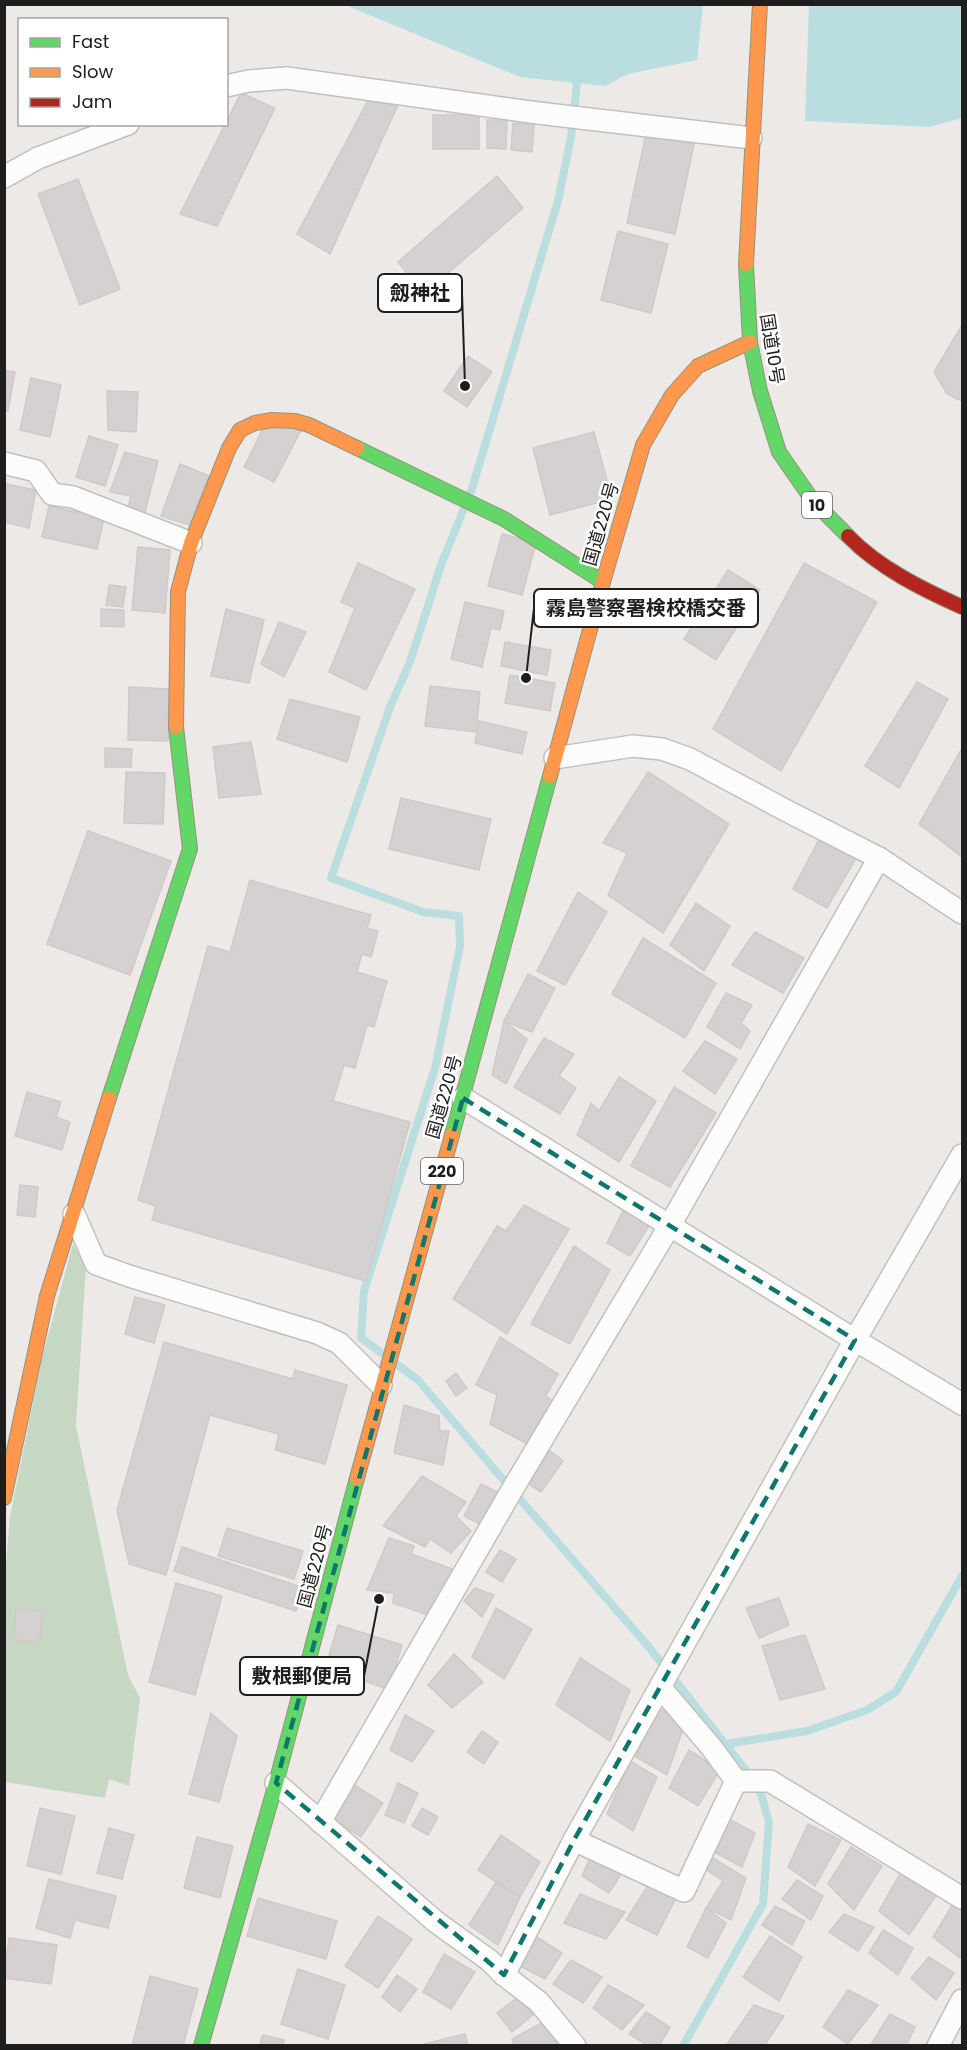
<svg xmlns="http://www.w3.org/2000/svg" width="967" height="2050" viewBox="0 0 967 2050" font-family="Poppins,'Noto Sans JP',sans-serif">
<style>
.cemetery{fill:#c6d7c3}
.water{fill:#badedf}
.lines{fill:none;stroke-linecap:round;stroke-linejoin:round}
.stream{stroke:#badedf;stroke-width:8}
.building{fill:#d5d1d0;stroke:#cfcac8;stroke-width:1.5}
.street-casing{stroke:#c2c0bf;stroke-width:24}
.fast-casing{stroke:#96937f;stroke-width:16}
.slow-casing{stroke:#96937f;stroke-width:16}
.jam-casing{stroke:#96937f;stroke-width:16}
.street{stroke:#fcfcfb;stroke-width:21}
.fast{stroke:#63d668;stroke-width:14}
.slow{stroke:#ff974d;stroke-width:14}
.jam{stroke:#b3261e;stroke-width:14}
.marked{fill:none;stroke:#0f766e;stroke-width:4.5;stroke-dasharray:12 8;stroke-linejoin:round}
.labels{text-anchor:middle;stroke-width:5;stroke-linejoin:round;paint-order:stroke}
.shield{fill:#fff;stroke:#626262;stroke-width:1.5}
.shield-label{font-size:16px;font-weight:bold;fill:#1e1e1e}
.street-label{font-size:18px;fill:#1e1e1e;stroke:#fff}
.leader{fill:none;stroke:#1e1e1e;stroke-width:2}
.callout-dot{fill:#1e1e1e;stroke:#fff;stroke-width:2}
.callout{fill:#fff;stroke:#1e1e1e;stroke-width:2}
.callout-label{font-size:20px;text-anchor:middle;font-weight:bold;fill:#1e1e1e}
</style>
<rect width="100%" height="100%" fill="#ece9e7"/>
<polygon class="cemetery" points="73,1244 86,1266 76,1426 128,1675 140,1698 129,1786 109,1779 105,1798 5,1782 4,1772 4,1587 10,1517 42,1358"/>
<g class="water">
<polygon points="345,5 703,5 697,60 628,74 605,86 520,77"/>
<polygon points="809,5 962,5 962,118 929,127 805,121"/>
</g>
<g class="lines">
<g class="stream">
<polyline points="470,495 558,201 571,137 577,83"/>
<polyline points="383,1354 361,1338 364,1291 435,1068 460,946 459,916 423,912 331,878 390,707 410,662 441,565 465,506"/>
<polyline points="395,1363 418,1380 512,1490 648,1646 759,1787 769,1822 763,1904 683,2046"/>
<polyline points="726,1744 807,1731 867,1710 896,1692 962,1576"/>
</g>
</g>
<g class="building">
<polygon points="241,93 275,108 217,226 180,214"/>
<polygon points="370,97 397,107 330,254 297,234"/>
<rect x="433" y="115" width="46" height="34"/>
<polygon points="487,120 507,120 506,149 487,148"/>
<polygon points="513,123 534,125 532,152 511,150"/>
<polygon points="646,134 694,144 675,234 627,223"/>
<polygon points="497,176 523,208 424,294 398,262"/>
<polygon points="78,179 120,289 80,305 38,194"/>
<polygon points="618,231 668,244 651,313 601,300"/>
<polygon points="962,325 962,401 947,394 934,372"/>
<polygon points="468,356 492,372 467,407 444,391"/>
<polygon points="4,370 15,372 8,411 4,411"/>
<polygon points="31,378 61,385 50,437 20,430"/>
<polygon points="107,391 138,392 136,432 108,430"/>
<polygon points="269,416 301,430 274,482 244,467"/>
<polygon points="594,432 612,499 550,515 533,448"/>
<polygon points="89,436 118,445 105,486 76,477"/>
<polygon points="125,452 158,461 144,516 127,511 131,496 110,492"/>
<polygon points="180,464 209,476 190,525 161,516"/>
<polygon points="6,484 36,490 29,528 4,522"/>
<polygon points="49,506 104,518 97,549 42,537"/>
<polygon points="502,534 536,543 522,595 488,586"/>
<polygon points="138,547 170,550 165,613 132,610"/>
<polygon points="358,563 415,589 366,690 329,672 355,608 341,602"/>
<polygon points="804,563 877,602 781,771 713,729"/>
<polygon points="728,570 760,590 716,660 684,639"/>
<polygon points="109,585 126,587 123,607 106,605"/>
<polygon points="465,602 504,611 500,630 491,628 482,667 451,659"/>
<polygon points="101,609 124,610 124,627 101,626"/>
<polygon points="226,609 264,620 249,683 211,676"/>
<polygon points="279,622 306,632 284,677 261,664"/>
<polygon points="505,642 551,650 547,675 501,666"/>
<polygon points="510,675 555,683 550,711 505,703"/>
<polygon points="917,682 948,699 899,788 865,766"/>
<polygon points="430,686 480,692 476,732 425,726"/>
<polygon points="129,687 169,689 168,741 128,740"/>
<polygon points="290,699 360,717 347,762 277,739"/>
<polygon points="479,721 527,732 522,754 475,743"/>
<polygon points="251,742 261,794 219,798 213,747"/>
<polygon points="105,748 132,749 131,767 105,767"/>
<polygon points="962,748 962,857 919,824"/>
<polygon points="126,772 165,773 163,824 124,823"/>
<polygon points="648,772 729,824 663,933 608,895 627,853 603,843"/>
<polygon points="401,798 491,819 479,870 389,849"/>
<polygon points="824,830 858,855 827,908 793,889"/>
<polygon points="88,831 171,861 130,975 47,944"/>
<polygon points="250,880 371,915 367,928 378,931 371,957 362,954 357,972 387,981 374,1027 367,1025 355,1068 344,1065 333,1101 410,1122 366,1281 152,1220 156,1206 138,1200 208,946 230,952"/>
<polygon points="578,892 607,912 565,985 537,971"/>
<polygon points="696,903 730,926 704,971 670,945"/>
<polygon points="755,932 804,958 783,993 732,965"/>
<polygon points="643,938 716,983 685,1038 612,994"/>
<polygon points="528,974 555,988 532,1032 504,1021"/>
<polygon points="726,993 752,1005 741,1023 750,1031 740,1049 707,1027"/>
<polygon points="504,1021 527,1039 506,1084 492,1075"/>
<polygon points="544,1038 574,1054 559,1076 576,1088 560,1114 514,1087"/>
<polygon points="705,1041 737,1059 715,1094 683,1071"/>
<polygon points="619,1077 656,1101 619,1162 577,1135 591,1103 599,1111"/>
<polygon points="674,1087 716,1113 670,1187 631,1166"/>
<polygon points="27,1092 61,1102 56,1117 70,1122 62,1150 15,1136"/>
<polygon points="20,1185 38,1187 35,1217 17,1215"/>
<polygon points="524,1205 569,1229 507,1334 453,1299 497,1226 506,1231"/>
<polygon points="625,1207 650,1224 630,1256 607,1243"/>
<polygon points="574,1246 610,1270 570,1344 531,1324"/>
<polygon points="135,1297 165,1305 154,1343 125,1334"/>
<polygon points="500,1337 558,1374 546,1396 555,1403 531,1446 490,1424 497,1395 476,1385"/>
<polygon points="164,1342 293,1379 295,1370 347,1385 325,1464 275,1450 279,1434 210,1415 166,1575 129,1564 117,1510"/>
<polygon points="456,1373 467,1388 456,1396 446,1381"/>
<polygon points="404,1405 439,1416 440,1431 449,1431 443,1465 394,1453"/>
<polygon points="550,1451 563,1461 541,1492 527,1483"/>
<polygon points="422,1476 466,1502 456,1516 471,1531 451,1553 430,1539 425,1547 383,1526"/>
<polygon points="481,1484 499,1493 483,1526 464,1516"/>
<polygon points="227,1528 303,1551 294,1579 218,1556"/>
<polygon points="389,1538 414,1546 411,1554 455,1570 431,1616 393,1603 394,1593 367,1590"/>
<polygon points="182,1547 304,1588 296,1611 174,1571"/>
<polygon points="500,1550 516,1559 502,1582 486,1572"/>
<polygon points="176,1583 222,1596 195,1695 149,1682"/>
<polygon points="475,1588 494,1595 482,1617 464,1601"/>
<polygon points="779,1598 789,1625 759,1638 746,1608"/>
<polygon points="496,1608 532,1629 504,1679 472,1657"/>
<polygon points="16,1609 42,1611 40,1642 14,1640"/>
<polygon points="338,1625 402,1645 389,1689 325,1669"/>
<polygon points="805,1635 825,1689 780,1700 762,1646"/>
<polygon points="454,1654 483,1682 452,1708 428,1685"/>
<polygon points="580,1658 630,1690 610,1741 556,1705"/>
<polygon points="658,1707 684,1726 667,1775 636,1757"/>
<polygon points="211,1713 237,1736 219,1802 189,1794"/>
<polygon points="405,1715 434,1731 412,1762 390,1750"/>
<polygon points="482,1731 498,1742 484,1764 467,1752"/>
<polygon points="689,1750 720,1770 698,1806 669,1788"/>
<polygon points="630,1761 657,1777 633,1831 607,1814"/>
<polygon points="398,1783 418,1793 404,1823 385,1815"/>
<polygon points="356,1786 383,1803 361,1837 334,1820"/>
<polygon points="40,1808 75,1816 61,1874 27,1866"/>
<polygon points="422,1808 438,1817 428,1835 412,1826"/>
<polygon points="729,1819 755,1833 742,1867 712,1851"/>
<polygon points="808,1824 841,1840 815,1886 788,1867"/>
<polygon points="109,1828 134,1835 122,1879 97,1873"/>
<polygon points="501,1835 540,1862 520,1897 478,1870"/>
<polygon points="197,1837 233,1846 220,1898 184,1888"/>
<polygon points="851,1847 882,1866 854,1910 828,1884"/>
<polygon points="591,1856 623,1871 609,1893 582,1876"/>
<polygon points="711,1857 746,1878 731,1920 706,1908 723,1881 705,1869"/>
<polygon points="901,1872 938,1893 909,1935 879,1911"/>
<polygon points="49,1879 116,1896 108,1928 75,1920 70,1938 36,1928"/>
<polygon points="797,1880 823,1896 811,1920 782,1899"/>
<polygon points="496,1882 520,1897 498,1945 469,1925"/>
<polygon points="649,1884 677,1896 657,1935 626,1920"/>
<polygon points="580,1894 625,1912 606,1939 564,1923"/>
<polygon points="258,1898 337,1921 326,1959 247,1936"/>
<polygon points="953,1904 962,1908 962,1953 960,1958 933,1937"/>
<polygon points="775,1906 805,1921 792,1945 762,1925"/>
<polygon points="706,1908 726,1923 708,1958 687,1947"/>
<polygon points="844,1914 874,1927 858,1951 829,1932"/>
<polygon points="378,1916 412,1939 378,1988 345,1966"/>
<polygon points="883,1930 913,1948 898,1975 869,1953"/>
<polygon points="535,1936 562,1953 545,1979 518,1965"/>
<polygon points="770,1936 802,1957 779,2001 743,1977"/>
<polygon points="9,1938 57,1945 51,1984 4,1978"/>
<polygon points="444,1954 475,1972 451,2009 423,1992"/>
<polygon points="929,1957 954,1973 936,2000 911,1978"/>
<polygon points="571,1960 602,1977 583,2003 553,1984"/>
<polygon points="298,1969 345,1985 328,2039 281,2024"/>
<polygon points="397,1975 417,1989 400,2012 382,1997"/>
<polygon points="150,1976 198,1989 183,2046 132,2046"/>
<polygon points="608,1985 644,2005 622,2030 593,2008"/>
<polygon points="848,1990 878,2005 848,2044 823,2027"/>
<polygon points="518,1997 533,2015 512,2032 497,2013"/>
<polygon points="754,2005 784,2016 764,2046 727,2044"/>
<polygon points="646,2012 670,2027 659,2046 649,2046 629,2034"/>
<polygon points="890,2014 915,2027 906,2046 870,2046"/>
<polygon points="545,2021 558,2046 515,2046 512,2039"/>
<polygon points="465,2034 468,2046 424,2046 424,2044"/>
<polygon points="263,2035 284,2040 283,2046 259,2046"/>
</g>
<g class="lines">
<g class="street-casing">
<g id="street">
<polyline points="226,86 249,81 287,78 538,113 751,138"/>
<polyline points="4,177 38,158 128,124"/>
<polyline points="4,463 36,471 52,494 73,497 191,543"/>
<polyline points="555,758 633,746 662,749 690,759 787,811 879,858 962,913"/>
<polyline points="463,1098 855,1340 962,1404"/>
<polyline points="74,1214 96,1264 129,1276 317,1333 339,1343 381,1385"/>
<polyline points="660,1687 712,1748 736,1781 770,1781 962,1898"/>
<polyline points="276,1783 436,1922 489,1960 504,1975 539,2002 575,2046"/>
<polyline points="320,1822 512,1490 670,1225 879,858"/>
<polyline points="574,1840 684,1891 736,1781"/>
<polyline points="504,1975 574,1840 855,1340 962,1155"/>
<polyline points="938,2046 962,2000"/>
</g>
</g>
<g class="fast-casing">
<g id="fast">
<polyline points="746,264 750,342 760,391 779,452 813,501 848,536"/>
<polyline points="357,448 504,519 603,582"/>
<polyline points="109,1098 190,849 176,727"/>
<polyline points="452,1135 550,776"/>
<polyline points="201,2046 276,1783 357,1478"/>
</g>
</g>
<g class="slow-casing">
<g id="slow">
<polyline points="746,264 760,4"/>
<polyline points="176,727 178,592 191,543 229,448 240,430 255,423 272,420 295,421 309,425 357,448"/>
<polyline points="550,776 603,582 643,445 672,395 698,366 750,342"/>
<polyline points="357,1478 452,1135"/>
<polyline points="4,1498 47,1296 109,1098"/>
</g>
</g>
<g class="jam-casing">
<path id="jam" d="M848 536C879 568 922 589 962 607"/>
</g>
<use href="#street" class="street"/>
<use href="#fast" class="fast"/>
<use href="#slow" class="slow"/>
<use href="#jam" class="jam"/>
</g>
<path class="marked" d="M463 1098 855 1340 574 1840 504 1975 276 1783Z"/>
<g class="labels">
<g class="shield">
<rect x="802" y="492" width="30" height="26" rx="4.5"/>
<rect x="421" y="1158" width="42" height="26" rx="4.5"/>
</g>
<g class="shield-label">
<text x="817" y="511">10</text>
<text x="442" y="1177">220</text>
</g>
<g class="street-label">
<text transform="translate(772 349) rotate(81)" y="6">国道10号</text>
<text transform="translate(601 524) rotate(-74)" y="6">国道220号</text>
<text transform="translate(444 1097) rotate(-74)" y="6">国道220号</text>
<text transform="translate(315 1566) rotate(-75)" y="6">国道220号</text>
</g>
</g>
<path class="leader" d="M465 386L462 293M526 678L534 608M379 1599L364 1676"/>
<g class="callout-dot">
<circle cx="465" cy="386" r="6"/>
<circle cx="526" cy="678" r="6"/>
<circle cx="379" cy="1599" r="6"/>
</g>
<g class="callout">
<rect x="378" y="274" width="84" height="38" rx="6"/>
<rect x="534" y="589" width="224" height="38" rx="6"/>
<rect x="240" y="1657" width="124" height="38" rx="6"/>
</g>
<g class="callout-label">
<text x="420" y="300">劔神社</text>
<text x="646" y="615">霧島警察署検校橋交番</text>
<text x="302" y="1683">敷根郵便局</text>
</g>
<rect width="967" height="2050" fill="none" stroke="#1e1e1e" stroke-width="12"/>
<rect x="18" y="18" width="210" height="108" fill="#ffffff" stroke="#a5a5a5" stroke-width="1.5"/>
<rect x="30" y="38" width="30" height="9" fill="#63d668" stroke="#a5a5a5" stroke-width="1.5"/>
<text x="72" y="48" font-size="18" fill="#1e1e1e">Fast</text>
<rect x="30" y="68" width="30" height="9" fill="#ff974d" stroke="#a5a5a5" stroke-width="1.5"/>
<text x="72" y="78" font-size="18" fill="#1e1e1e">Slow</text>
<rect x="30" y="98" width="30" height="9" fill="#b3261e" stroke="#a5a5a5" stroke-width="1.5"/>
<text x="72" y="108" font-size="18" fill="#1e1e1e">Jam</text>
</svg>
